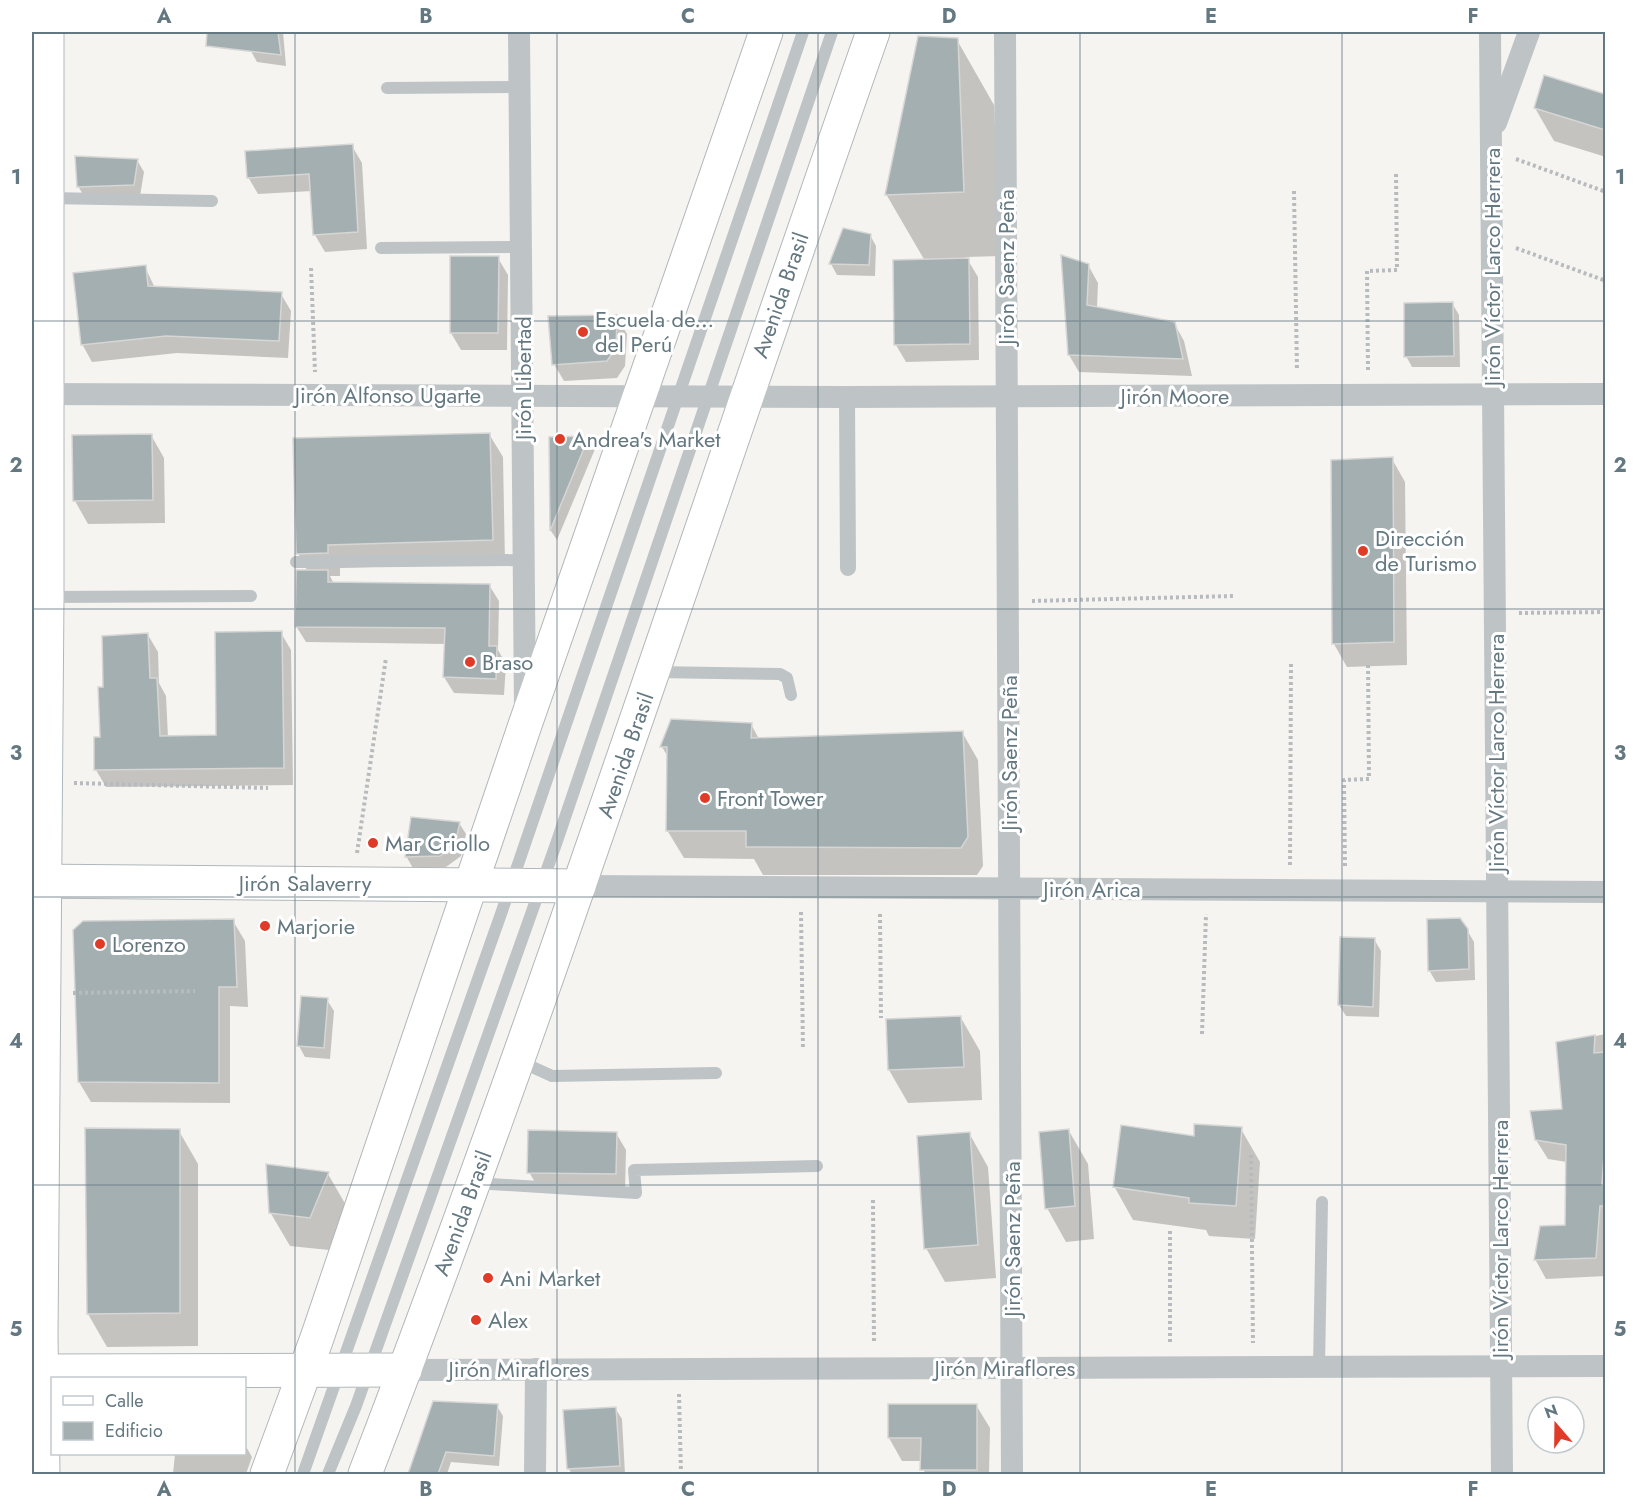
<svg xmlns="http://www.w3.org/2000/svg" width="1637" height="1506" viewBox="0 0 1637 1506" font-family="Jost,sans-serif">
<style>
.shadow{fill:#0003}
.building{fill:#a4afb2;stroke:#d6d6d4;stroke-width:1.5}
.lines{fill:none;stroke-linecap:round;stroke-linejoin:round}
.secondary-casing{stroke:#b0b7ba;stroke-width:35}
.primary-casing{stroke:#b1b7b9;stroke-width:35}
.path{stroke:#b8bbbd;stroke-width:4;stroke-dasharray:3 3;stroke-linecap:butt}
.service{stroke:#bec3c5;stroke-width:12}
.pedestrian{stroke:#bec3c5;stroke-width:16}
.minor{stroke:#bec3c5;stroke-width:22}
.secondary{stroke:#fff;stroke-width:33}
.primary{stroke:#fff;stroke-width:33}
.grid{fill:none;stroke:#647881;stroke-width:1.5;stroke-opacity:0.55}
.poi-dot{fill:#df3b26;stroke:#fff;stroke-width:2}
.labels{text-anchor:middle;stroke-width:6;stroke-linejoin:round;paint-order:stroke}
.street-label{font-size:22px;fill:#647881;stroke:#fff}
.poi-label{font-size:22px;fill:#647881;stroke:#fff;text-anchor:start}
.neatline{fill:none;stroke:#647881;stroke-width:2}
.grid-label{font-size:20px;text-anchor:middle;font-weight:bold;fill:#647881}
</style>
<rect width="100%" height="100%" fill="#f5f4f1"/>
<g class="shadow">
<polygon points="248,32 283,32 286,66 257,62 251,51"/>
<polygon points="957,40 994,105 1001,256 966,257 978,277 979,360 906,362 896,345 925,261 886,194"/>
<polygon points="1545,76 1606,95 1606,157 1554,141 1535,108"/>
<polygon points="352,146 362,163 367,249 325,252 315,235 312,191 258,194 248,177"/>
<polygon points="137,160 144,172 140,196 85,198 78,186"/>
<polygon points="844,230 870,235 876,246 875,276 837,275 831,264"/>
<polygon points="498,258 508,275 507,350 461,350 451,333"/>
<polygon points="1088,265 1098,283 1097,308 1174,323 1184,341 1192,376 1079,372 1069,355"/>
<polygon points="145,267 155,288 281,294 291,311 288,358 177,353 92,362 82,344"/>
<polygon points="1452,303 1459,315 1460,367 1412,367 1406,356"/>
<polygon points="617,317 627,334 625,366 617,378 564,381 554,364"/>
<polygon points="489,434 503,457 505,563 340,568 340,576 330,576 334,584 489,585 499,601 498,650 506,664 504,695 454,693 444,677 446,644 306,642 296,626 308,572 298,553"/>
<polygon points="151,435 164,458 165,523 88,524 75,501 74,437"/>
<polygon points="588,438 595,449 557,540 551,531 551,439"/>
<polygon points="1392,459 1405,482 1407,665 1347,667 1334,644"/>
<polygon points="281,633 291,650 293,785 106,787 96,770 101,738 148,635 158,652 159,683 166,696 168,737 218,737"/>
<polygon points="751,724 759,739 962,732 978,760 983,866 977,875 763,875 754,859 684,858 667,830 668,757 662,747"/>
<polygon points="459,823 466,834 461,856 446,867 413,868 406,856"/>
<polygon points="233,921 245,941 248,1007 230,1006 230,1103 91,1102 79,1082 75,931"/>
<polygon points="1467,930 1474,942 1475,980 1436,982 1429,970"/>
<polygon points="1374,939 1381,951 1379,1017 1346,1016 1339,1005"/>
<polygon points="327,1000 334,1011 330,1059 305,1057 299,1046"/>
<polygon points="961,1018 980,1051 982,1100 908,1103 889,1070"/>
<polygon points="1606,1034 1606,1276 1546,1279 1535,1259 1566,1226 1567,1162 1548,1159 1536,1140 1564,1110 1558,1043"/>
<polygon points="1241,1129 1260,1162 1255,1239 1209,1236 1206,1230 1133,1220 1114,1186 1195,1137"/>
<polygon points="86,1130 179,1131 198,1164 198,1346 107,1347 88,1314"/>
<polygon points="1069,1131 1088,1164 1094,1239 1066,1242 1047,1208"/>
<polygon points="616,1133 626,1150 625,1191 539,1189 529,1172"/>
<polygon points="969,1133 988,1167 996,1278 945,1282 926,1248"/>
<polygon points="328,1174 347,1207 329,1250 290,1246 270,1212"/>
<polygon points="434,1403 497,1406 503,1416 499,1466 451,1462 447,1474 410,1474"/>
<polygon points="889,1405 976,1405 990,1428 989,1474 925,1474 922,1461 902,1461 889,1438"/>
<polygon points="615,1408 622,1419 625,1474 572,1474 569,1469"/>
<polygon points="244,1443 252,1457 246,1474 173,1474 175,1454 244,1454"/>
</g>
<g class="building">
<polygon points="207,32 278,32 281,55 206,46"/>
<polygon points="918,36 958,38 964,192 885,195"/>
<polygon points="1544,75 1605,94 1605,130 1534,108"/>
<polygon points="353,144 358,232 313,235 309,174 247,178 245,151"/>
<polygon points="75,156 138,159 134,185 77,187"/>
<polygon points="843,228 871,234 869,265 829,264"/>
<polygon points="1061,255 1089,264 1087,305 1175,322 1183,359 1068,355"/>
<polygon points="450,256 499,256 498,333 450,333"/>
<polygon points="969,258 970,344 894,345 893,260"/>
<polygon points="146,265 148,286 282,292 279,341 166,336 81,345 73,273"/>
<polygon points="1453,302 1454,356 1404,357 1404,303"/>
<polygon points="617,315 616,348 607,361 552,365 548,316"/>
<polygon points="490,433 493,540 328,545 328,553 296,554 293,438"/>
<polygon points="152,434 153,500 73,501 72,435"/>
<polygon points="589,436 550,531 549,437"/>
<polygon points="1393,457 1394,642 1332,644 1331,460"/>
<polygon points="296,570 328,570 328,582 490,584 489,646 497,646 496,679 443,677 445,628 295,627"/>
<polygon points="282,631 284,768 94,770 94,737 100,737 98,687 103,687 102,636 148,633 150,678 157,678 160,736 216,735 215,632"/>
<polygon points="671,719 752,723 751,738 963,731 968,837 961,848 746,847 746,831 666,831 667,747 660,747"/>
<polygon points="411,817 460,822 455,844 440,856 405,857"/>
<polygon points="1460,918 1468,929 1469,969 1428,971 1427,919"/>
<polygon points="234,919 237,987 219,987 219,1083 78,1082 73,930 83,921"/>
<polygon points="1340,937 1375,938 1373,1007 1338,1005"/>
<polygon points="301,996 328,998 324,1048 297,1046"/>
<polygon points="961,1016 964,1067 888,1070 886,1019"/>
<polygon points="1595,1035 1594,1053 1605,1052 1605,1140 1602,1185 1605,1185 1605,1206 1600,1206 1596,1258 1534,1260 1540,1226 1565,1225 1566,1145 1535,1140 1530,1111 1562,1109 1556,1042"/>
<polygon points="1194,1124 1242,1127 1236,1206 1189,1203 1189,1198 1113,1187 1121,1125 1194,1136"/>
<polygon points="85,1128 180,1129 180,1313 87,1314"/>
<polygon points="1069,1129 1075,1206 1045,1209 1039,1132"/>
<polygon points="528,1130 617,1132 616,1174 527,1173"/>
<polygon points="970,1132 978,1245 924,1249 917,1136"/>
<polygon points="266,1164 329,1172 310,1218 269,1213"/>
<polygon points="433,1401 498,1404 494,1456 446,1452 438,1474 408,1474"/>
<polygon points="888,1404 977,1404 977,1470 920,1470 921,1438 888,1438"/>
<polygon points="616,1407 620,1466 567,1469 563,1410"/>
</g>
<g class="lines">
<g class="secondary-casing">
<g id="secondary">
<polyline points="32,881 579,886"/>
<polyline points="32,1371 405,1370"/>
<polyline points="43,1474 41,1336 47,597 47,32"/>
</g>
</g>
<g class="primary-casing">
<g id="primary">
<polyline points="267,1474 317,1338 525,725 766,32"/>
<path d="M365 1474C548 998 704 513 873 32"/>
</g>
</g>
<g class="path">
<polyline points="1516,159 1606,192"/>
<polyline points="1294,191 1297,371"/>
<polyline points="1516,248 1606,281"/>
<polyline points="311,268 315,372"/>
<polyline points="1368,370 1367,271 1397,270 1396,174"/>
<polyline points="1032,601 1233,596"/>
<polyline points="1519,613 1606,612"/>
<polyline points="74,783 268,788"/>
<polyline points="357,853 386,658"/>
<polyline points="1290,865 1291,664"/>
<polyline points="1345,866 1344,780 1369,779 1368,662"/>
<polyline points="801,912 803,1049"/>
<polyline points="880,914 881,1018"/>
<polyline points="73,993 195,991"/>
<polyline points="1202,1034 1206,914"/>
<polyline points="1251,1155 1253,1343"/>
<polyline points="873,1200 874,1343"/>
<polyline points="1170,1342 1170,1231"/>
<polyline points="679,1394 681,1474"/>
</g>
<g class="service">
<polyline points="387,88 520,87"/>
<polyline points="48,198 212,201"/>
<polyline points="381,248 522,247"/>
<polyline points="296,562 523,560"/>
<polyline points="49,597 251,596"/>
<polyline points="654,672 780,674 787,678 791,695"/>
<polyline points="519,1061 552,1076 716,1073"/>
<polyline points="475,1183 636,1193 634,1170 817,1166"/>
<polyline points="1319,1367 1322,1202"/>
<polyline points="303,1474 502,911 803,32"/>
<polyline points="328,1474 356,1406 556,844 832,32"/>
</g>
<polyline class="pedestrian" points="847,397 848,568"/>
<g class="minor">
<polyline points="519,32 525,708"/>
<polyline points="1005,32 1012,1474"/>
<polyline points="1490,32 1502,1474"/>
<polyline points="1496,123 1529,32"/>
<polyline points="32,394 847,397 1606,394"/>
<polyline points="579,886 1606,892"/>
<polyline points="405,1370 1606,1366"/>
<polyline points="535,1474 536,1369"/>
</g>
<use href="#secondary" class="secondary"/>
<use href="#primary" class="primary"/>
</g>
<path class="grid" d="M295 32V1474M557 32V1474M818 32V1474M1080 32V1474M1342 32V1474M32 321H1606M32 609H1606M32 897H1606M32 1185H1606"/>
<g class="poi-dot">
<circle cx="583" cy="332" r="6"/>
<circle cx="560" cy="439" r="6"/>
<circle cx="1363" cy="551" r="6"/>
<circle cx="470" cy="662" r="6"/>
<circle cx="705" cy="798" r="6"/>
<circle cx="373" cy="843" r="6"/>
<circle cx="265" cy="926" r="6"/>
<circle cx="100" cy="944" r="6"/>
<circle cx="488" cy="1278" r="6"/>
<circle cx="476" cy="1320" r="6"/>
</g>
<g class="labels">
<g class="street-label">
<text transform="translate(1006 267) rotate(-90)" y="8">Jirón Saenz Peña</text>
<text transform="translate(1492 267) rotate(-90)" y="8">Jirón Víctor Larco Herrera</text>
<text transform="translate(780 295) rotate(-71)" y="8">Avenida Brasil</text>
<text transform="translate(523 378) rotate(-90)" y="8">Jirón Libertad</text>
<text x="388" y="403">Jirón Alfonso Ugarte</text>
<text x="1175" y="404">Jirón Moore</text>
<text transform="translate(1009 753) rotate(-90)" y="8">Jirón Saenz Peña</text>
<text transform="translate(1496 753) rotate(-90)" y="8">Jirón Víctor Larco Herrera</text>
<text transform="translate(625 755) rotate(-71)" y="8">Avenida Brasil</text>
<text x="305" y="891">Jirón Salaverry</text>
<text x="1092" y="897">Jirón Arica</text>
<text transform="translate(462 1213) rotate(-70)" y="8">Avenida Brasil</text>
<text transform="translate(1012 1239) rotate(-90)" y="8">Jirón Saenz Peña</text>
<text transform="translate(1500 1239) rotate(-90)" y="8">Jirón Víctor Larco Herrera</text>
<text x="1005" y="1376">Jirón Miraflores</text>
<text x="519" y="1377">Jirón Miraflores</text>
</g>
<g class="poi-label">
<text x="595" y="327">Escuela de...<tspan x="595" dy="25">del Perú</tspan></text>
<text x="572" y="447">Andrea's Market</text>
<text x="1375" y="546">Dirección<tspan x="1375" dy="25">de Turismo</tspan></text>
<text x="482" y="670">Braso</text>
<text x="717" y="806">Front Tower</text>
<text x="385" y="851">Mar Criollo</text>
<text x="277" y="934">Marjorie</text>
<text x="112" y="952">Lorenzo</text>
<text x="500" y="1286">Ani Market</text>
<text x="488" y="1328">Alex</text>
</g>
</g>
<rect width="1637" height="1506" fill="none" stroke="#ffffff" stroke-width="66"/>
<rect x="51" y="1377" width="195" height="78" fill="#ffffff" stroke="#c1c9cd" stroke-width="1.5"/>
<rect x="63" y="1396" width="30" height="9" fill="#ffffff" stroke="#c1c9cd" stroke-width="1.5"/>
<text x="105" y="1407" font-size="18" fill="#647881">Calle</text>
<rect x="63" y="1422" width="30" height="18" fill="#a4afb2" stroke="#c1c9cd" stroke-width="1.5"/>
<text x="105" y="1437" font-size="18" fill="#647881">Edificio</text>
<g transform="translate(1556 1425) rotate(340)"><circle r="28" fill="#ffffff" stroke="#c1c9cd" stroke-width="1.5"/>
<path d="M0-4.5L10 22L0 15L-10 22Z" fill="#df3b26"/>
<text y="-9" font-size="16" font-weight="bold" text-anchor="middle" fill="#647881">N</text>
</g>
<rect x="33" y="33" width="1571" height="1440" class="neatline"/>
<g class="grid-label">
<text x="164" y="23">A</text>
<text x="426" y="23">B</text>
<text x="688" y="23">C</text>
<text x="949" y="23">D</text>
<text x="1211" y="23">E</text>
<text x="1473" y="23">F</text>
<text x="16" y="184">1</text>
<text x="1620" y="184">1</text>
<text x="16" y="472">2</text>
<text x="1620" y="472">2</text>
<text x="16" y="760">3</text>
<text x="1620" y="760">3</text>
<text x="16" y="1048">4</text>
<text x="1620" y="1048">4</text>
<text x="16" y="1336">5</text>
<text x="1620" y="1336">5</text>
<text x="164" y="1496">A</text>
<text x="426" y="1496">B</text>
<text x="688" y="1496">C</text>
<text x="949" y="1496">D</text>
<text x="1211" y="1496">E</text>
<text x="1473" y="1496">F</text>
</g>
</svg>
